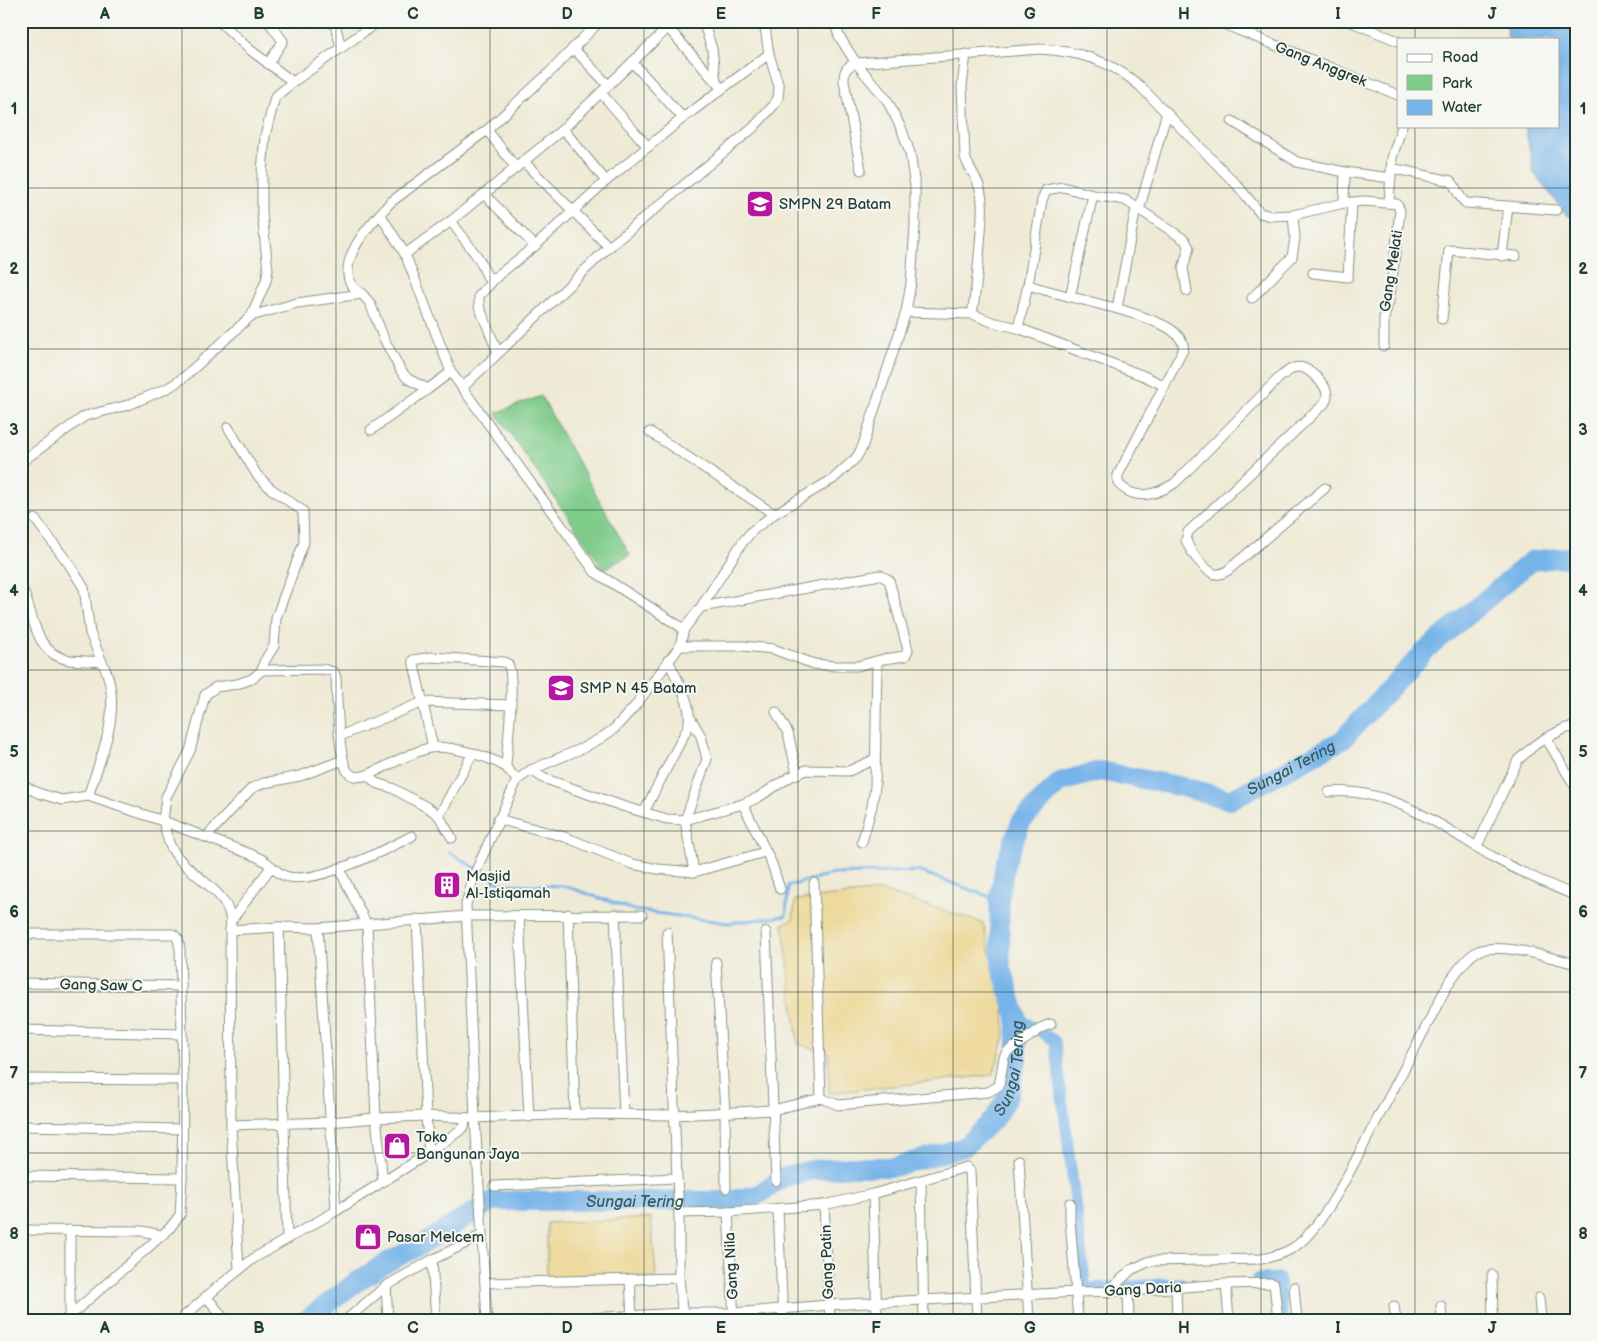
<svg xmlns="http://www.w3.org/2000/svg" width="1597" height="1341" viewBox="0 0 1597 1341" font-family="'Balsamiq Sans',sans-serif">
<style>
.green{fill:#80cc8b;stroke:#508460}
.sand{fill:#eeda9e;stroke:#868c69}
.water{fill:#77b4e9;stroke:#4b788e}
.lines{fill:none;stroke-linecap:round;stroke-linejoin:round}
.stream{stroke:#77b4e9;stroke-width:3}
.canal{stroke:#77b4e9;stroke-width:11}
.river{stroke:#77b4e9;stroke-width:20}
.minor-casing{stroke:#879484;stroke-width:11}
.minor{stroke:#fff;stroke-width:9}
.grid{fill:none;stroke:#1f3d34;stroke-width:1;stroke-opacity:0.55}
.labels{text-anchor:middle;stroke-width:4;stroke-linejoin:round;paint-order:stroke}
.street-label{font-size:15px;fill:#1f3d34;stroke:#f6f6f2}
.poi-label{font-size:15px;fill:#1f3d34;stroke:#f6f6f2;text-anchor:start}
.water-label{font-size:16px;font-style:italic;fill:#355b61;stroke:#f6f6f2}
.neatline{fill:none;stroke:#1f3d34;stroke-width:2}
.grid-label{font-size:16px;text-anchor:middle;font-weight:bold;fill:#1f3d34}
</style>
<rect width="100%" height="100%" fill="#f6f6f2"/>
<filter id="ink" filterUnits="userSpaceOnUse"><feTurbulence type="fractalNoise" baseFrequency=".02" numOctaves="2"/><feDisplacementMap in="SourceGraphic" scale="10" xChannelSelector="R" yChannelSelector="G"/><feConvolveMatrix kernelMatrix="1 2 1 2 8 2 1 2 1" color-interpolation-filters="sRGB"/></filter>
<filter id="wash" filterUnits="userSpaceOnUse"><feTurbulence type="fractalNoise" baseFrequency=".0096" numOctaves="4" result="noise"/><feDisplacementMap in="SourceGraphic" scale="20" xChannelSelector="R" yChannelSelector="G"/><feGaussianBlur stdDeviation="1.12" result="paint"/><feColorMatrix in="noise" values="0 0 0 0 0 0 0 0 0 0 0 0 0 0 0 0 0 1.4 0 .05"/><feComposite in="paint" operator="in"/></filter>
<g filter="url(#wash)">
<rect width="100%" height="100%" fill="#efead5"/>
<polygon class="green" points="541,396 630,555 604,569 496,413"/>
<g class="sand">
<polygon points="881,891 983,923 1004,1008 1005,1036 993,1075 829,1093 829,1053 798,1044 783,924 793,919 795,900"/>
<polygon points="651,1218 656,1277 547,1280 547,1223"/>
</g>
<polygon class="water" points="1505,21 1576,21 1576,218 1567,216 1534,173 1525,126 1558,126 1558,39 1508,39"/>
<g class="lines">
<polyline class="stream" points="449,852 502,884 565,886 634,910 728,923 786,916 788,886 832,874 918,871 999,900"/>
<g class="canal">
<polyline points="1017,1017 1055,1041 1086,1288 1181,1283"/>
<polyline points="1257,1279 1279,1278 1282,1320"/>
</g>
<path class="river" id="s1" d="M306 1320 355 1283 386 1263 421 1245 492 1201H729L760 1194 781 1178 812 1170 852 1167H894L964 1147 994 1119 1008 1096 1017 1061V1017L1001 966 999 900 1005 864 1021 822 1060 782 1100 771 1183 787 1230 800 1342 740 1424 652 1531 561 1576 556"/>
</g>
</g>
<g filter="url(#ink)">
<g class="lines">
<g class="minor-casing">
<g id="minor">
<polyline points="219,21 249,49 293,82"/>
<polyline points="268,21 283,41 268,64"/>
<polyline points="334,21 341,47"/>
<polyline points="703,21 712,49 716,82"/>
<polyline points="1216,21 1398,95"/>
<polyline points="1349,21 1398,41"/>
<polyline points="668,28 722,89"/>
<polyline points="573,48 608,85"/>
<path d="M966 54 962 86 965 157C969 169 977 177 980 189 984 203 982 218 981 232 979 259 977 286 972 314"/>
<polyline points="632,62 683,118"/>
<polyline points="601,93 648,147"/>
<polyline points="1232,121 1297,162 1345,172 1391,178"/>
<polyline points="563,129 606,181"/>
<polyline points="487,130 516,168"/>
<polyline points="524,162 609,247"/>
<path d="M1391 168 1451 181C1458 189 1457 196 1466 203L1556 210"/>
<path d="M861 170 844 81C844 70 846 67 856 63L1040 49C1079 51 1111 61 1140 86L1237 185 1260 213 1271 216 1293 215 1344 203 1364 201 1397 204 1400 211 1390 297 1384 318V346"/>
<polyline points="485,195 535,246"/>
<polyline points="1344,203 1345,172"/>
<polyline points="1389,203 1392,158 1402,126"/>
<polyline points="1139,210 1167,112"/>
<polyline points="380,214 405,254 451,372 595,572 684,629"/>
<polyline points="451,221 479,259 488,278 497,277"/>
<polyline points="405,254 451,221 563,129 675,21"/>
<polyline points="1502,256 1508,206"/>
<polyline points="1313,273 1348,277 1352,202"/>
<path d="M1028 285C1072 299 1121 306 1163 325 1172 329 1186 340 1183 350L1118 475C1117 481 1118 484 1123 488 1140 501 1159 493 1175 483L1281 376C1286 373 1292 367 1298 367 1309 367 1328 386 1327 396 1327 399 1325 402 1324 404L1188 532 1186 540C1189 550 1202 567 1211 572 1216 576 1222 574 1227 571L1325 488"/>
<path d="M362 294C356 290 351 286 349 280 341 253 375 219 391 202L487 130 550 72 600 21"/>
<polyline points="1070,297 1093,195"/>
<polyline points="1252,298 1292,257 1295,238 1293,215"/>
<polyline points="1117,308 1136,208"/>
<polyline points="906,312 972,314 992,322 1018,328 1144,376 1165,386"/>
<polyline points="251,316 297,303 362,294 370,303 384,339 401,371 408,379 428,389 451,372"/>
<polyline points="1442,319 1449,250 1516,256"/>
<polyline points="1018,328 1028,285 1042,200 1046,190 1063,187 1093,195 1125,200 1185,240 1189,248 1183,268 1187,291"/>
<polyline points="498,353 479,306 479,296 497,276 535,246 606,181 683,118 769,54"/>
<polyline points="462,388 609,247 753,128 774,105 778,98 779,87 769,54 764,21"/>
<path d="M228 427 257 475 270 488 303 511 304 542 276 618 274 646 264 662 262 670 252 679 237 684 216 687 205 695 190 751 166 797 163 821 253 855C257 857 262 859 266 862 273 867 277 873 285 876 314 886 385 850 412 836"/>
<polyline points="371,430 428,389"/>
<polyline points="650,432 774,514"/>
<polyline points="21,462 85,416 128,405 168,388 183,378 251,316 266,281 268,270 262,213 262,172 265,136 275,97 293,82 379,21"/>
<polyline points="35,519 69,564 84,588 90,633 102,662"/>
<path d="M21 586C35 613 32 654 70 660 80 661 91 661 102 662 125 705 102 754 88 796"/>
<polyline points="680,646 743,646 773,649 814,664 835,666 857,666 884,659 905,656 908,650 889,580 880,575 701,607"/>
<path d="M262 670 323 669 334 672 336 678C337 698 338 759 348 772 353 778 361 777 367 775 387 767 410 752 430 748 447 744 490 757 504 766 509 769 513 776 517 780"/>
<polyline points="776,712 788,733 797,774"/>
<polyline points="691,719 701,736 707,759 685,820 694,872"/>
<polyline points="340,736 423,702 511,705"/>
<polyline points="1546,738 1576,788"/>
<path d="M433 747 413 660 432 657 504 662 508 664C516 679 507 747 506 766"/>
<polyline points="531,770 543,778 622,806 667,819 685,820 743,804 757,798 790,777 806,770 849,771 875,759"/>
<polyline points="367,775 376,783 392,788 430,809 439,816 452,838"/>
<path d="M21 784 38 793 62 800 88 796 163 821C166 830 167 840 171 847 186 877 237 891 230 930L231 1125 239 1270"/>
<path d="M1329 792C1391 787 1443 827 1493 857 1519 872 1548 884 1576 896"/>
<polyline points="743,804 772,864 780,889"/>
<path d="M644 812 688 727C694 706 677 680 668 660"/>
<polyline points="439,816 473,753"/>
<polyline points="498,819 565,837 632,864 658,869 694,872 765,852"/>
<polyline points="206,837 252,788 264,783 300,776 343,760"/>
<polyline points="862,842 872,806 875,787 877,661"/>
<polyline points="1477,846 1518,760 1536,744 1546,738 1566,728 1576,727"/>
<polyline points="339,868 367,925 376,1118 383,1181"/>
<polyline points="814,883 821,1098"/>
<polyline points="568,914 575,1114"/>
<polyline points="615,914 624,1114"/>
<polyline points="519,916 529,1117"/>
<polyline points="417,919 426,1116 429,1153"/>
<polyline points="231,921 271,867"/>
<polyline points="279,927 287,1239"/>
<polyline points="318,928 336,1211"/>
<polyline points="230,930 279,927 318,928 467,916 642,915"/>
<polyline points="667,932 677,1178 679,1213 679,1278 683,1320"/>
<polyline points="766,932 776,1181"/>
<polyline points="21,934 173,934 178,939 180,949 183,1080 182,1178 180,1215 169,1229 65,1320"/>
<polyline points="716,962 725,1112 726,1188"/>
<polyline points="21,983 181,986"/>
<polyline points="21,1030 182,1034"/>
<polyline points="21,1079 183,1080"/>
<polyline points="231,1125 330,1122 376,1118 426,1116 475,1118 575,1114 674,1115 773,1110 821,1098 838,1105 988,1092 999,1086 1004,1057 1007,1052 1043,1027 1051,1024"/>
<polyline points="21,1126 182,1129"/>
<polyline points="1019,1160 1029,1320"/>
<polyline points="21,1176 182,1178"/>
<polyline points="921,1181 924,1320"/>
<polyline points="494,1186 677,1178"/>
<polyline points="873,1194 877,1320"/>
<polyline points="1070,1203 1070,1219 1078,1320"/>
<polyline points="824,1205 830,1320"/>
<polyline points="778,1209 783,1320"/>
<polyline points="728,1212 734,1320"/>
<polyline points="679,1213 728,1212 824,1205 873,1194 966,1167 970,1171 977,1320"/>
<polyline points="21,1230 142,1231 161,1235"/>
<polyline points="70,1230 70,1317"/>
<polyline points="432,1260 436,1320"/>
<polyline points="1492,1275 1493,1320"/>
<polyline points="630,1279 632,1320"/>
<polyline points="485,1283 679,1278"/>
<polyline points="1226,1284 1229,1320"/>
<polyline points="386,1286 388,1320"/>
<polyline points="1294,1287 1297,1320"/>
<polyline points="1176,1288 1177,1320"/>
<polyline points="1128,1291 1129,1320"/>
<path d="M1108 1292 1131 1270 1150 1261 1261 1259C1272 1257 1283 1254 1293 1248 1323 1229 1355 1161 1372 1129 1398 1081 1423 1033 1448 984 1456 973 1464 960 1476 952 1497 941 1553 958 1576 964"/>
<polyline points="206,1296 225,1320"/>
<polyline points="1539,1298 1541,1320"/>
<polyline points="1394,1306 1396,1320"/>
<polyline points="1441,1306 1442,1320"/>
<polyline points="180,1320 219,1286 254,1258 336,1211 429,1153 459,1131 464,1126 466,1118"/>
<polyline points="346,1320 386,1286 432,1260 482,1235"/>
<polyline points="487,1320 475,1118 466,905 474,875 517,780 531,770 583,748 601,738 614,729 635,706 680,646 684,629 701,607 742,543 752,531 774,514 833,479 856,458 862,448 906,312 911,283 915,226 915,187 910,153 902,130 887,100 856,63 839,36 834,21"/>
<polyline points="548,1320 683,1313 734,1313 828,1305 1077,1292 1128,1291 1226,1284 1271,1283 1274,1284 1278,1320"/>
</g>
</g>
<use href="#minor" class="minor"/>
</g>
</g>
<path class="grid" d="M182 21V1320M336 21V1320M490 21V1320M644 21V1320M798 21V1320M953 21V1320M1107 21V1320M1261 21V1320M1415 21V39M1415 126V1320M21 188H1576M21 349H1576M21 510H1576M21 670H1576M21 831H1576M21 992H1576M21 1153H1576"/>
<defs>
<g id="school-square" transform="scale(1.4375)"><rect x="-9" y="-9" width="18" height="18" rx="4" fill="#b5179e" stroke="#f6f6f2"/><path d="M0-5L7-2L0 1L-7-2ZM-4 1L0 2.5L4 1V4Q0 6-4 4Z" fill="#fff"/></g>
<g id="building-square" transform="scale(1.4375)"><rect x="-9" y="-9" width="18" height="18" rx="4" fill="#b5179e" stroke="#f6f6f2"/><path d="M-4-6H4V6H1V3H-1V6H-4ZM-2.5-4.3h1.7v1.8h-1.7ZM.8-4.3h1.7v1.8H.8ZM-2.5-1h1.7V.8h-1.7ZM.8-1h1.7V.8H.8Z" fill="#fff"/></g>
<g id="shop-square" transform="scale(1.4375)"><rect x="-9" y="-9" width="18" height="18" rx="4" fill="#b5179e" stroke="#f6f6f2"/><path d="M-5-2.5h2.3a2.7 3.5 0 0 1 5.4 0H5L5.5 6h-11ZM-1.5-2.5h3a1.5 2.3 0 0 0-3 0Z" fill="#fff"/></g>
</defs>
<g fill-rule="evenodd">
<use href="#school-square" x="760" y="204"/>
<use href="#school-square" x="561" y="688"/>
<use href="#building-square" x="447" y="885"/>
<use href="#shop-square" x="397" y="1146"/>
<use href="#shop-square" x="368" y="1237"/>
</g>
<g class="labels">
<g class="street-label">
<text transform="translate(1321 64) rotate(22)" y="5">Gang Anggrek</text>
<text transform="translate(1391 271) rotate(-81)" y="5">Gang Melati</text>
<text transform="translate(101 985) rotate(1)" y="5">Gang Saw C</text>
<text transform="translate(827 1262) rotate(-92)" y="5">Gang Patin</text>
<text transform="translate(731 1266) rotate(-93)" y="5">Gang Nila</text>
<text transform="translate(1143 1289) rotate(-3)" y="5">Gang Daria</text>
</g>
<g class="poi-label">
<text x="779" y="209">SMPN 29 Batam</text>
<text x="580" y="693">SMP N 45 Batam</text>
<text x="466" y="881">Masjid<tspan x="466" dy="17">Al-Istiqamah</tspan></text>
<text x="416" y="1142">Toko<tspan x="416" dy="17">Bangunan Jaya</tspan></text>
<text x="387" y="1242">Pasar Melcem</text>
</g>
<g class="water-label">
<text dy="6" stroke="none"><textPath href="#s1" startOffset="1352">Sungai Tering</textPath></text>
<text dy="6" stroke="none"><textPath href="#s1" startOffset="799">Sungai Tering</textPath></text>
<text dy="6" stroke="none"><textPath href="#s1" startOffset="364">Sungai Tering</textPath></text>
</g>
</g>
<rect width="1597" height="1341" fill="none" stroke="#f6f6f2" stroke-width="55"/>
<rect x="1397" y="38" width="162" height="90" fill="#f6f6f2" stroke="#a0aca6"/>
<rect x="1407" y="54" width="25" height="8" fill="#ffffff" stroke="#a0aca6"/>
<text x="1442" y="62" font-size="15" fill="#1f3d34">Road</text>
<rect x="1407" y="75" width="25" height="15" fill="#80cc8b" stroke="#a0aca6"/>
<text x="1442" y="88" font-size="15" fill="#1f3d34">Park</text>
<rect x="1407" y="100" width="25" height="15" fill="#77b4e9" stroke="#a0aca6"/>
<text x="1442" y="112" font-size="15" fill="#1f3d34">Water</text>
<rect x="28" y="28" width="1542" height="1286" class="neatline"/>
<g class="grid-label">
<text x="105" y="19">A</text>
<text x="259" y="19">B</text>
<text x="413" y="19">C</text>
<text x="567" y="19">D</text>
<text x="721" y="19">E</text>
<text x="876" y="19">F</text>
<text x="1030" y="19">G</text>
<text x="1184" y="19">H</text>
<text x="1338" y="19">I</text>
<text x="1492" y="19">J</text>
<text x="14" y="114">1</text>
<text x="1583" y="114">1</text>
<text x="14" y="274">2</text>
<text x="1583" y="274">2</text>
<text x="14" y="435">3</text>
<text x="1583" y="435">3</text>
<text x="14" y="596">4</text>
<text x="1583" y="596">4</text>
<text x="14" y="757">5</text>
<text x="1583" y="757">5</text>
<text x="14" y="917">6</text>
<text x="1583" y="917">6</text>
<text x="14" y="1078">7</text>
<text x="1583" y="1078">7</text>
<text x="14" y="1239">8</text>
<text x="1583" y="1239">8</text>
<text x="105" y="1333">A</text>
<text x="259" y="1333">B</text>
<text x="413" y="1333">C</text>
<text x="567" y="1333">D</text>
<text x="721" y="1333">E</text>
<text x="876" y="1333">F</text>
<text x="1030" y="1333">G</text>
<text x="1184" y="1333">H</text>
<text x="1338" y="1333">I</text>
<text x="1492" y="1333">J</text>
</g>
</svg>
